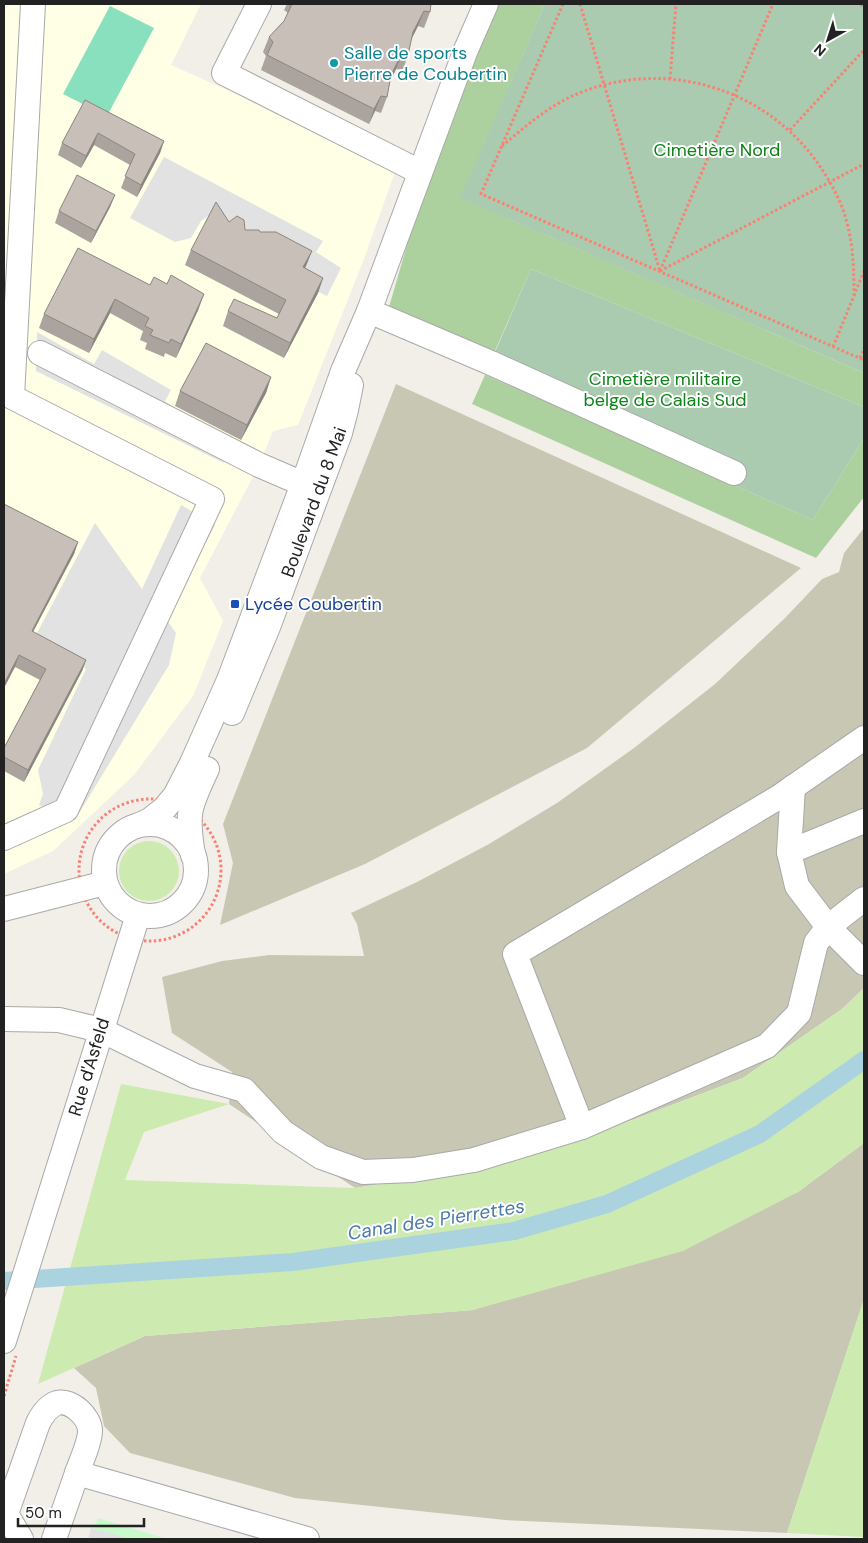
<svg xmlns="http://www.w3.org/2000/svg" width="868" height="1543" viewBox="0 0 868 1543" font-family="'DM Sans',sans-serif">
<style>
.education{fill:#ffffe5}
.construction{fill:#c7c7b4}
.grass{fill:#cdebb0}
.forest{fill:#add19e}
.cemetery{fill:#aacbaf}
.park{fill:#c8facc}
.pitch{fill:#88e0be}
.parking{fill:#e2e2e2}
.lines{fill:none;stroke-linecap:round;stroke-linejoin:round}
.canal{stroke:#aad3df;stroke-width:18}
.minor-casing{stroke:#a9a9a9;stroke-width:26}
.path{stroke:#fa8072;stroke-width:3;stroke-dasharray:2.5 2.5;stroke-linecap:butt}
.minor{stroke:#fff;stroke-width:24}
.wall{fill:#aba49e}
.shaded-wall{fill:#8b8681}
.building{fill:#c7bfb8;stroke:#8b8681}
.culture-dot{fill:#0f9aa8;stroke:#fff;stroke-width:2}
.transit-dot{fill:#1a4fb4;stroke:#fff;stroke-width:2}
.labels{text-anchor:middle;stroke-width:4;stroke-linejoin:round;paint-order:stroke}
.culture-label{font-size:18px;fill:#0d838f;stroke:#fff;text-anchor:start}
.park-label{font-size:18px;fill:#0c8416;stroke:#fff}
.street-label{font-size:18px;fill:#222;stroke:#fff}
.transit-label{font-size:18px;fill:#164399;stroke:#fff;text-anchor:start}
.water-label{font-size:19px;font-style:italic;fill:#4a7aab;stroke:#fff}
</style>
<rect width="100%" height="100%" fill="#f2efe9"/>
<polygon class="education" points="4,4 201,4 171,65 397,166 364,259 298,425 273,431 259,465 200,578 223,621 193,696 134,775 53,851 4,874"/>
<g class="construction">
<polygon points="396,384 801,568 587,748 365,864 220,925 233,863 223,824"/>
<polygon points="864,528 864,988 842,1009 743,1078 635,1119 495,1166 355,1188 229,1104 232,1072 172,1033 162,977 222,961 269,955 364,956 357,924 351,913 417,882 489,844 557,803 634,748 715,684 785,618 822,579 839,572 844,553"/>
<polygon points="864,1143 864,1299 787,1533 505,1520 295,1498 130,1453 104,1426 96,1388 74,1368 145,1336 473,1310 798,1192"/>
</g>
<g class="grass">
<circle cx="149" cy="871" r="30"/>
<polygon points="864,988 864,1143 798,1192 683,1251 473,1310 145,1336 38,1384 121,1084 229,1104 144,1132 125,1180 355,1188 495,1166 635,1119 743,1078 842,1009"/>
<polygon points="864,1299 864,1537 787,1533"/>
</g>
<g class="forest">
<polygon points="497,4 545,4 461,198 864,373 864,407 531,269 494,353 389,307 416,214"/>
<polygon points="485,375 813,520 864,438 864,497 816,558 472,404"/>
</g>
<g class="cemetery">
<polygon points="545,4 864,4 864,373 460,198"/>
<polygon points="531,269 864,407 864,438 813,520 485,375"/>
</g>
<polygon class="park" points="98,1518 167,1539 90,1539"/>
<polygon class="pitch" points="110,6 154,28 107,116 63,94"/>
<g class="parking">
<polygon points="164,157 323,241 316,252 341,268 327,296 298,282 242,240 211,214 201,221 191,238 175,242 130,218"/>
<polygon points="37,332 94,364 102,350 171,390 165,401 174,408 236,441 224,463 36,371"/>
<polygon points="181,505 215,525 166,619 176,633 169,665 75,820 39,805 43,794 38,770 86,669 35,637 95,523 142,589"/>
<polygon points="91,1528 131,1539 88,1539"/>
</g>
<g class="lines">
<polyline class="canal" points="4,1281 293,1262 514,1231 607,1204 760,1134 864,1060"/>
<g class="minor-casing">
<g id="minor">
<polyline points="259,4 224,73 420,172"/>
<polyline points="369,311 491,363 734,473"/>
<polyline points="40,353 259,465 317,490"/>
<polyline points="232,713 268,627 340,433 346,410 351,385"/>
<polyline points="793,787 789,852 797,886 828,927 864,899"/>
<circle cx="150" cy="870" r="46"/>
<polyline points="139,825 150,820 164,809 175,796 192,763 229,680 303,484 343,371 369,311 465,52 486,4"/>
<polyline points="4,838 66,810 212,499 12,397 33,4"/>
<polyline points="789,852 864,821"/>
<path d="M193 855C186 813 189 807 207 769"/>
<polyline points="4,909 105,883"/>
<polyline points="4,1019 59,1020 101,1030 195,1076 244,1090 283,1132 321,1157 363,1172 413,1170 474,1160 582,1127 515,954 779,797 864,738"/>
<polyline points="582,1127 767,1046 799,1013 816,943 828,927 864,963"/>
<polyline points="4,1341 138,915"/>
<path d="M21 1539 6 1514 38 1423C42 1415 48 1406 57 1403 71 1399 90 1417 90 1431 90 1443 81 1461 77 1473"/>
<polyline points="54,1539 77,1473 307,1539"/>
</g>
</g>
<g class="path">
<polyline points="563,4 481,194 864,360"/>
<polyline points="580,4 660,271"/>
<polyline points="861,4 864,8"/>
<polyline points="670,79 676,4"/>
<polyline points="790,130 864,50"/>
<path d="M502 146C525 127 548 106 577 94 665 57 768 88 821 168 831 183 841 201 846 219 853 244 854 268 854 294"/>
<polyline points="660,271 773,4"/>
<polyline points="660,271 864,164"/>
<polyline points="833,347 864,271"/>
<polyline points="860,358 864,349"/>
<circle cx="150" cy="870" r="71"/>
<polyline points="4,1396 16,1356"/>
</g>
<use href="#minor" class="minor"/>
</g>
<g class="wall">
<polygon points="287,4 431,4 430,12 424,28 418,26 411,40 408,55 403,70 396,69 390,82 387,97 381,113 375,111 369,124 261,70 266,56 263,52 269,37 284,21 288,13 284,10"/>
<polygon points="85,100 164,141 160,153 137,197 121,188 130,165 94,145 81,168 58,155 62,143"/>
<polygon points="115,195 110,207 91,243 55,223 59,211"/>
<polygon points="229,222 245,230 260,232 312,251 305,268 323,278 318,293 284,358 223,326 228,311 277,318 279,314 185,265 191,250"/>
<polygon points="150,285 199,308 176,358 165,353 164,357 145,349 147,343 140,340 143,331 110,313 89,353 39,328 44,314"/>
<polygon points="271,377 266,393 241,440 175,406 180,391"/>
<polygon points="4,504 78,542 74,554 33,632 86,660 82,671 24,782 4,771 4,748 40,680 15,667"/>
</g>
<g class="shaded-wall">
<polygon points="424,11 418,26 407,48 413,32"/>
<polygon points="402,53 396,69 385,91 391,75"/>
<polygon points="381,96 375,111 369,124 374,109"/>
<polygon points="98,133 94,145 81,168 86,156"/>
<polygon points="164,141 160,153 137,197 141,185"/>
<polygon points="115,195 110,207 91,243 96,231"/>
<polygon points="312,251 306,266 298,282 303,267"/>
<polygon points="323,278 318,293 284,358 290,343"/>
<polygon points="204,294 199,308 176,358 181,344"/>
<polygon points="115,299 110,313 89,353 94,339"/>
<polygon points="271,377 266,393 241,440 247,425"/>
<polygon points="78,542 74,554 27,643 32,631"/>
<polygon points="19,655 15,667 4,688 4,684"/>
<polygon points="86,660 82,671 24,782 28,770"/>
</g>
<g class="building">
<polygon points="292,4 431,4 430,12 424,11 413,32 408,55 402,53 391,75 387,97 381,96 374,109 267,55 273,42 269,37 284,21"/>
<polygon points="85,100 164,141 141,185 125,176 135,154 98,133 86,156 62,143"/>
<polygon points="77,175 115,195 96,231 59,211"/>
<polygon points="216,202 229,222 237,216 244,220 245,230 259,230 260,232 276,232 312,251 303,267 323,278 290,343 228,311 234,299 277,318 286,300 191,250"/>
<polygon points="78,248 150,285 154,277 167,284 171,275 204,294 181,344 171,339 169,343 150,335 153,330 145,326 149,318 115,299 94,339 44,314"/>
<polygon points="206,343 271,377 247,425 180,391"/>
<polygon points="4,504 78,542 32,631 86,660 28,770 4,757 4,748 46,669 19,655 4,684"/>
</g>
<circle class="culture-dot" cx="334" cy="63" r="5"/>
<rect class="transit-dot" x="230" y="599" width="10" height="10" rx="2.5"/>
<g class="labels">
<g class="culture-label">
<text x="344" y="59">Salle de sports<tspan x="344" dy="21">Pierre de Coubertin</tspan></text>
</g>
<g class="park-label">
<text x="717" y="156">Cimetière Nord</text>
<text x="665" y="385">Cimetière militaire<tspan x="665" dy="21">belge de Calais Sud</tspan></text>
</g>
<g class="street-label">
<text transform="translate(314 502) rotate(-70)" y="6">Boulevard du 8 Mai</text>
<text transform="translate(89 1067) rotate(-73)" y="6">Rue d'Asfeld</text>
</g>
<g class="transit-label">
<text x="245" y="610">Lycée Coubertin</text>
</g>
<g class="water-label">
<text transform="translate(436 1219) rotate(-9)" y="7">Canal des Pierrettes</text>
</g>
</g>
<rect width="868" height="1543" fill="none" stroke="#222222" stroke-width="10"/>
<g transform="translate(828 40) rotate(219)" stroke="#ffffff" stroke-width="4" paint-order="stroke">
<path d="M0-4L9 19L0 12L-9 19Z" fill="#222222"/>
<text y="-8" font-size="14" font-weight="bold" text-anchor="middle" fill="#222222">N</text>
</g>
<path d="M18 1518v8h126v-8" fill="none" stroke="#222222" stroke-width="2.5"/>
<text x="25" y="1518" font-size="15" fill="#222222" stroke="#ffffff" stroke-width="4" paint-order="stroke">50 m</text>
</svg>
